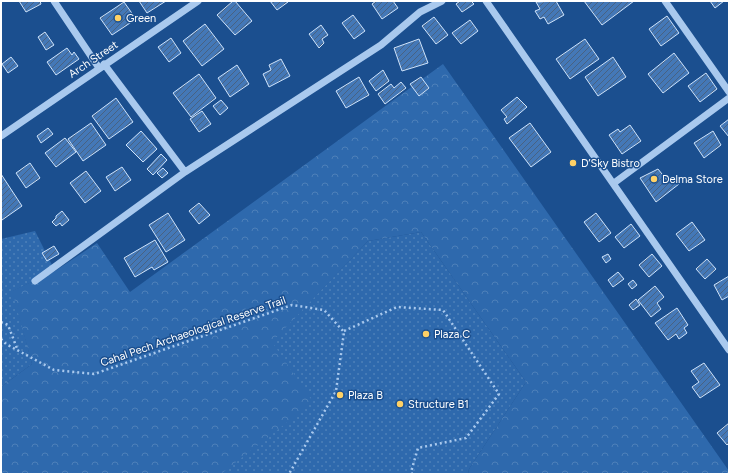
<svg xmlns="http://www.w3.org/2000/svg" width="730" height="475" font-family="Figtree,sans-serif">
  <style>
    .grass { fill: url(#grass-dots) }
    .forest { fill: url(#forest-crowns) }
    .building { fill: url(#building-hatch); stroke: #cfe3fa }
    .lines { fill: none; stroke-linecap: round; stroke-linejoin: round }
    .path { stroke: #a9c9ee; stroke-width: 2.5; stroke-dasharray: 2 3; stroke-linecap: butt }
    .minor { stroke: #a9c9ee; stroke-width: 7 }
    .poi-dot { fill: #ffd166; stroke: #1b4f8f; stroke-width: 1.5 }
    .labels { text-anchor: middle; stroke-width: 3; stroke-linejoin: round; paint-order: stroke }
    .poi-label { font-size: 11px; fill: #fff; stroke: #1b4f8f; text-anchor: start }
    .street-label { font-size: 11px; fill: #fff; stroke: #1b4f8f }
  </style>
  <defs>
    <pattern id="grass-dots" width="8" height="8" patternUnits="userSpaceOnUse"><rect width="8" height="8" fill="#2e69ad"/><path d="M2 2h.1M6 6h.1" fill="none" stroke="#4d80b9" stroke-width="1.8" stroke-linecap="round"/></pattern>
    <pattern id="forest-crowns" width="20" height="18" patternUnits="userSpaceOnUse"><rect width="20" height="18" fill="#2e69ad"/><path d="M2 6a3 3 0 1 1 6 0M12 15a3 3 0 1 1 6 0" fill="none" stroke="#4d80b9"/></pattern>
    <pattern id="building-hatch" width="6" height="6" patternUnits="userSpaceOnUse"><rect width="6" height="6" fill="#4478b7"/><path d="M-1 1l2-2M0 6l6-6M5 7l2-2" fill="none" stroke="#486282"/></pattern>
  </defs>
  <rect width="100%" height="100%" fill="#1b4f8f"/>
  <path class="grass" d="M35 231 55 271 13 291 32 364 1 387V239Z
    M421 232 526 382 469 469 468 474H221L224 471 271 342 368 241Z"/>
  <path class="forest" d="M443 64 729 471V474H468L469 469 526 382 421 232 368 241 272 342 313 402 221 474H1V387L32 364 12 291 55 271 97 243 130 292Z"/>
  <path class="building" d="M19 1H40L41 4 26 12Z
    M139 1H166L147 13Z
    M233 1H235L252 21 235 35 217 15Z
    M270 1H287L288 2 277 10Z
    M376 1H393L398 8 382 19 372 4Z
    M460 1H471L474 4 462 12 456 4Z
    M556 1 564 15 548 24 544 17 540 19 535 11 540 9 536 2Z
    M584 1H634L602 25Z
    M710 1H724L715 8Z
    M124 2 136 19 112 35 100 18Z
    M353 15 365 31 354 39 342 23Z
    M667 16 679 33 661 46 649 29Z
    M434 17 448 35 436 44 422 26Z
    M470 20 478 31 461 44 452 33Z
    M205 24 224 49 202 66 183 41Z
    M321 25 328 35 322 39 324 43 319 48 309 34Z
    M45 32 54 45 46 50 38 37Z
    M171 38 181 53 169 62 158 47Z
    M419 39 428 63 402 71 394 48Z
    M585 39 599 59 570 79 556 59Z
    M67 48 72 55 74 52 79 59 56 75 47 62Z
    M674 53 689 73 663 93 648 74Z
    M11 57 18 66 8 73 2 64Z
    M613 57 626 77 598 96 585 77Z
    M281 59 290 76 269 87 263 74 271 70 269 65Z
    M237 65 249 84 230 97 218 78Z
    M383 70 389 81 376 91 369 81Z
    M706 73 717 89 700 102 688 86Z
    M199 74 216 98 191 117 173 93Z
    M359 77 369 95 346 108 336 91Z
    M421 77 429 88 419 96 410 84Z
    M401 82 406 88 385 104 378 94 391 84 394 88Z
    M517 97 527 107 507 124 504 119 507 117 501 110Z
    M116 98 133 122 109 139 92 116Z
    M221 100 228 108 220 115 213 106Z
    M202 111 211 124 199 132 190 119Z
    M729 119V137L720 126Z
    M91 123 106 145 83 161 68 139Z
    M530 123 551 152 531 167 509 138Z
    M630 125 641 141 622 154 609 135 618 129 620 132Z
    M48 128 53 134 41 143 37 136Z
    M141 131 157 149 143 162 126 145Z
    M713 131 721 145 704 158 694 143Z
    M65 138 76 152 56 167 45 153Z
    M161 154 167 160 153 175 147 169Z
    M30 163 40 178 26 188 16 173Z
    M122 167 131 180 115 191 106 177Z
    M163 168 168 173 162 178 157 173Z
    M658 169 666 179H674L679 184 656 202 640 178Z
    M86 171 101 191 85 203 70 183Z
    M1 174 22 206 2 220 1 219Z
    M199 203 210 215 199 224 189 211Z
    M62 211 69 220 62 226 60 223 56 226 52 222 56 218V216Z
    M168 213 185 240 166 252 149 225Z
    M596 213 611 233 599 242 584 222Z
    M692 222 705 240 689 251 676 234Z
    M631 224 640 236 624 248 615 237Z
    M155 240 168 262 154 270 152 267 135 277 124 258Z
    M54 246 59 254 47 261 42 253Z
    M608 254 611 259 606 263 602 257Z
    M652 254 662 266 649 277 639 265Z
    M707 259 716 269 705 279 696 269Z
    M618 272 624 279 613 287 608 280Z
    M729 276V296L722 300 714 285Z
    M633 280 637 285 632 289 628 284Z
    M655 286 664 297 657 303 661 309 651 317 638 300Z
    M636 299 640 305 633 310 629 305Z
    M677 308 688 325 684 328 687 333 679 339 676 334 668 340 655 323Z
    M704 363 720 385 700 398 692 387 699 382 691 371Z
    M729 423V443L727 445 717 433Z"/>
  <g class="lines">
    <path class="path" d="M1 322 8 325 18 351
      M344 331 397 307 443 310 499 394 466 438 418 448 411 472 412 474
      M1 339 6 344 54 370 94 374 292 305 324 310 344 332 336 391 289 474"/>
    <path class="minor" d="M54 1 99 68
      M486 1 729 350
      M665 1 729 92
      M104 64 185 172
      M1 136 198 1
      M614 183 729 98
      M35 281 185 172 381 45 420 12 442 1"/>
  </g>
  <g class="poi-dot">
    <circle cx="118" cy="18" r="4"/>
    <circle cx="573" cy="163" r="4"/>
    <circle cx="654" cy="179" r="4"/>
    <circle cx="426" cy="334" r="4"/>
    <circle cx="340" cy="395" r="4"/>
    <circle cx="400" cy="404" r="4"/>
  </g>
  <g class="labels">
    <g class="poi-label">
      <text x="126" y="22">Green</text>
      <text x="581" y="167">D’Sky Bistro</text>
      <text x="662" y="183">Delma Store</text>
      <text x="434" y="338">Plaza C</text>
      <text x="348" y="399">Plaza B</text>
      <text x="408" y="408">Structure B1</text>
    </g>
    <g class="street-label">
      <text transform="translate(93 59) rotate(-34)" y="4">Arch Street</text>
      <text transform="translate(193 331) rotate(-19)" y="4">Cahal Pech Archaeological Reserve Trail</text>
    </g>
  </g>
  <rect width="730" height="475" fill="none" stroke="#ffffff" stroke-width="4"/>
</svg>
